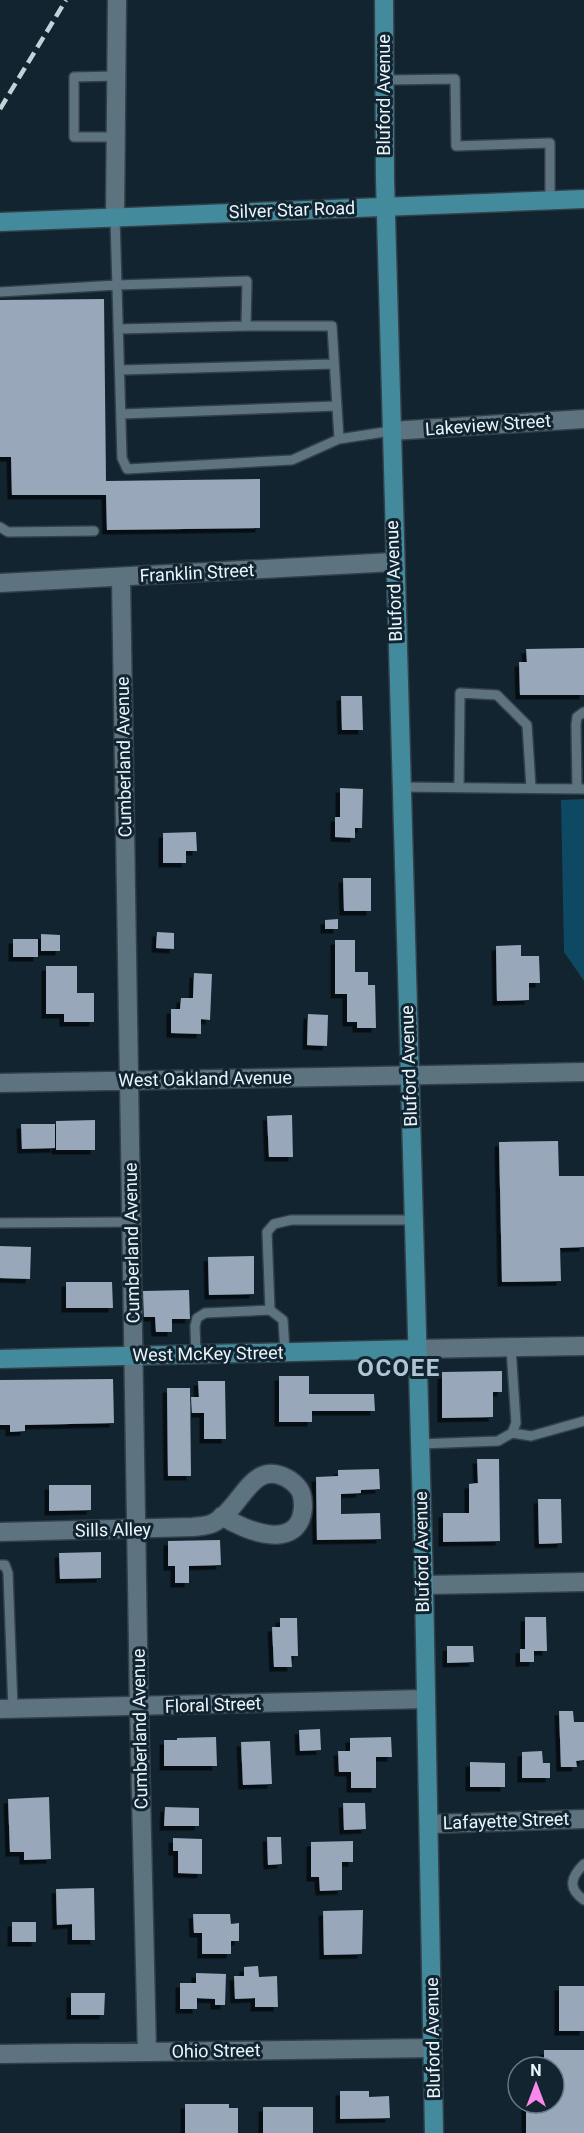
<svg xmlns="http://www.w3.org/2000/svg" width="584" height="2133" font-family="Roboto,sans-serif">
  <style>
    .green { fill: #0e4963 }
    .building { fill: #98a7b9; filter: url(#shadow) }
    .lines { fill: none; stroke-linecap: round; stroke-linejoin: round }
    .lane-casing { stroke: #334049; stroke-width: 12 }
    .street-casing { stroke: #334049; stroke-width: 21 }
    .secondary-casing { stroke: #334049; stroke-width: 21 }
    .lane { stroke: #5e7380; stroke-width: 9 }
    .street { stroke: #5e7380; stroke-width: 18 }
    .secondary { stroke: #438a9c; stroke-width: 18 }
    .rail { stroke: #c3d1d8; stroke-width: 4.5; stroke-dasharray: 12 6; stroke-linecap: butt }
    .labels { text-anchor: middle; stroke-width: 6; stroke-linejoin: round; paint-order: stroke }
    .street-label { font-size: 18px; fill: #e9f5fc; stroke: #11242f }
    .district-label { font-size: 24px; font-weight: bold; letter-spacing: 1.5px; fill: #afc6d4; stroke: #11242f }
  </style>
  <defs>
    <filter id="shadow"><feDropShadow dx="-4.5" dy="4.5" stdDeviation="0" flood-color="#0009"/></filter>
  </defs>
  <rect width="100%" height="100%" fill="#11242f"/>
  <path class="green" d="M584 799V981L564 952 561 800Z"/>
  <path class="building" d="M104 299 106 481 260 479V528L107 530 106 495H12L11 457H0V300Z
    M584 648V695H520L519 662H527L526 649Z
    M341 696H362L363 730H342Z
    M340 788 363 789 362 828H355V838L335 837V817H340Z
    M196 832 197 851H186V863H163V833Z
    M343 878H371V911H344Z
    M338 919V929H325V920Z
    M157 932 174 933V949L156 948Z
    M41 934 60 935V951H41Z
    M13 939H38V957H13Z
    M335 940H355V972H368V985H375L376 1028H357V1022H347V994H335Z
    M521 945V956H539L540 983H529V1000L497 1001 496 946Z
    M46 966H77V993H94V1022H64V1014H46Z
    M194 973 212 974 210 1020 201 1019V1034L171 1033V1009H180L181 998H193Z
    M308 1014 328 1015 327 1046 307 1045Z
    M292 1115 293 1157H269L267 1116Z
    M95 1120V1150H56V1121Z
    M21 1124H55V1148L22 1149Z
    M558 1141 559 1176H584V1247L560 1248 561 1281 502 1282 499 1142Z
    M0 1246 31 1247 30 1279 0 1278Z
    M254 1256V1294L209 1295 208 1257Z
    M66 1282H112L113 1308H66Z
    M189 1290 190 1319H172V1332H156L155 1317H144L143 1291Z
    M502 1371V1392H493V1417L442 1418V1372Z
    M279 1376H309V1394H374L375 1411H312V1422H279Z
    M113 1379 114 1423 25 1425V1431L10 1432V1425H0V1380Z
    M198 1381H225L226 1439H204V1413H192L191 1397H199Z
    M167 1388H190L191 1476H168Z
    M477 1459H499L500 1541 443 1542V1513H469V1484L478 1483Z
    M379 1469 380 1489 361 1490V1493L341 1494V1514L380 1513 381 1539 317 1540 316 1477 338 1476V1470Z
    M49 1485H91V1510L49 1511Z
    M538 1499H561L562 1543 539 1544Z
    M220 1540 221 1565 189 1566V1583H175V1566H168V1541Z
    M101 1552V1578L60 1579 59 1553Z
    M525 1617H546L547 1651H534V1662H520V1649H525Z
    M280 1618H297L298 1656H291L292 1667H274L272 1627H280Z
    M447 1646H473L474 1662 447 1663Z
    M559 1711H573L574 1722H584V1760L576 1761 577 1767H561Z
    M320 1729 321 1750 300 1751 299 1730Z
    M216 1737 217 1766H164V1740H177V1738Z
    M391 1737 392 1757H376V1788H351V1772H339L338 1751H350V1738Z
    M270 1741 272 1784 243 1785 241 1742Z
    M542 1751 543 1763H550V1778H522V1752Z
    M470 1762 505 1763V1787H470Z
    M49 1797 51 1859 24 1860V1852H10L8 1799Z
    M343 1803H365L366 1829 344 1830Z
    M165 1807 199 1808V1826H164Z
    M267 1837H281L282 1864 268 1865Z
    M173 1838 202 1839V1874L178 1873V1851H173Z
    M353 1841V1862H342V1890L320 1891 319 1877H311V1842Z
    M94 1888 95 1940H72V1924L57 1925 56 1889Z
    M363 1910 362 1954 324 1955 323 1911Z
    M193 1914H230L231 1924 239 1923V1941H231V1954H202V1933H194Z
    M12 1922H36V1942H12Z
    M258 1966 259 1977 277 1976 278 2007H255V1998L235 1999 234 1976H244V1967Z
    M196 1973 226 1974 225 2005H215V1999L197 1998V2009H180V1983H196Z
    M559 1986H584V2031H559Z
    M71 1993H105L104 2015H71Z
    M544 2050H584V2133H526V2103H554V2067H544Z
    M340 2091H369V2097L389 2096 390 2118 340 2119Z
    M185 2104H229V2108H238V2133H185Z
    M263 2107H313V2133H263Z"/>
  <g class="lines">
    <g class="lane-casing">
      <path id="lane" d="M384 80 455 79 456 146 550 143V200
        M116 137H74V77L116 76
        M115 218 122 458 127 469 292 460 339 439 391 431
        M0 292 117 285 247 281 246 326H332L339 439
        M118 329 246 326
        M120 370 334 364
        M121 414 337 406
        M0 527 8 532 94 531
        M401 787 584 789
        M459 787 460 693 497 695 527 725 531 787
        M577 789 576 725 577 717 584 712
        M0 1223 131 1222
        M270 1310 267 1232 274 1224 291 1220H413
        M196 1354 195 1326 197 1318 205 1313 270 1310 283 1320 285 1352
        M512 1433 531 1436 584 1421
        M420 1444 498 1441 512 1433 516 1423 511 1348
        M0 1565H5L8 1573 13 1709
        M584 1864C571 1877 567 1888 584 1900"/>
    </g>
    <g class="street-casing">
      <path id="street" d="M115 218 117 0
        M391 431 584 419
        M121 578 139 1707 147 2052
        M0 583 394 562
        M0 1083 584 1072
        M417 1349 584 1346
        M0 1532 193 1527C200 1526 209 1526 215 1522 243 1507 252 1456 290 1480 301 1488 303 1494 303 1507 300 1553 245 1531 222 1516
        M424 1585 584 1582
        M0 1709 426 1699
        M429 1824 584 1819
        M0 2054 432 2048"/>
    </g>
    <g class="secondary-casing">
      <path id="secondary" d="M384 0 385 179 424 1585 434 2133
        M0 222 584 199
        M0 1359 417 1349"/>
    </g>
    <use href="#lane" class="lane"/>
    <use href="#street" class="street"/>
    <use href="#secondary" class="secondary"/>
    <path class="rail" d="M0 109 66 0"/>
  </g>
  <g class="labels">
    <g class="street-label">
      <text transform="translate(384 95) rotate(-90)" y="6">Bluford Avenue</text>
      <text transform="translate(292 210) rotate(-2)" y="6">Silver Star Road</text>
      <text transform="translate(488 425) rotate(-4)" y="6">Lakeview Street</text>
      <text transform="translate(197 573) rotate(-3)" y="6">Franklin Street</text>
      <text transform="translate(394 581) rotate(-92)" y="6">Bluford Avenue</text>
      <text transform="translate(124 757) rotate(-91)" y="6">Cumberland Avenue</text>
      <text transform="translate(409 1066) rotate(-92)" y="6">Bluford Avenue</text>
      <text transform="translate(205 1079) rotate(-1)" y="6">West Oakland Avenue</text>
      <text transform="translate(132 1243) rotate(-91)" y="6">Cumberland Avenue</text>
      <text transform="translate(208 1354) rotate(-1)" y="6">West McKey Street</text>
      <text transform="translate(113 1530) rotate(-1)" y="6">Sills Alley</text>
      <text transform="translate(422 1552) rotate(-91)" y="6">Bluford Avenue</text>
      <text transform="translate(213 1705) rotate(-2)" y="6">Floral Street</text>
      <text transform="translate(140 1729) rotate(-91)" y="6">Cumberland Avenue</text>
      <text transform="translate(506 1821) rotate(-2)" y="6">Lafayette Street</text>
      <text transform="translate(433 2038) rotate(-91)" y="6">Bluford Avenue</text>
      <text transform="translate(216 2051) rotate(-1)" y="6">Ohio Street</text>
    </g>
    <g class="district-label">
      <text x="399" y="1376">OCOEE</text>
    </g>
  </g>
  <g transform="translate(536 2085)"><circle r="28" fill="#11242f" stroke="#677881" stroke-width="1.5"/>
  <path d="M0-4.5L10 22L0 15L-10 22Z" fill="#f888eb"/>
  <text y="-9" font-size="16" font-weight="bold" text-anchor="middle" fill="#e9f5fc">N</text>
  </g>
</svg>
